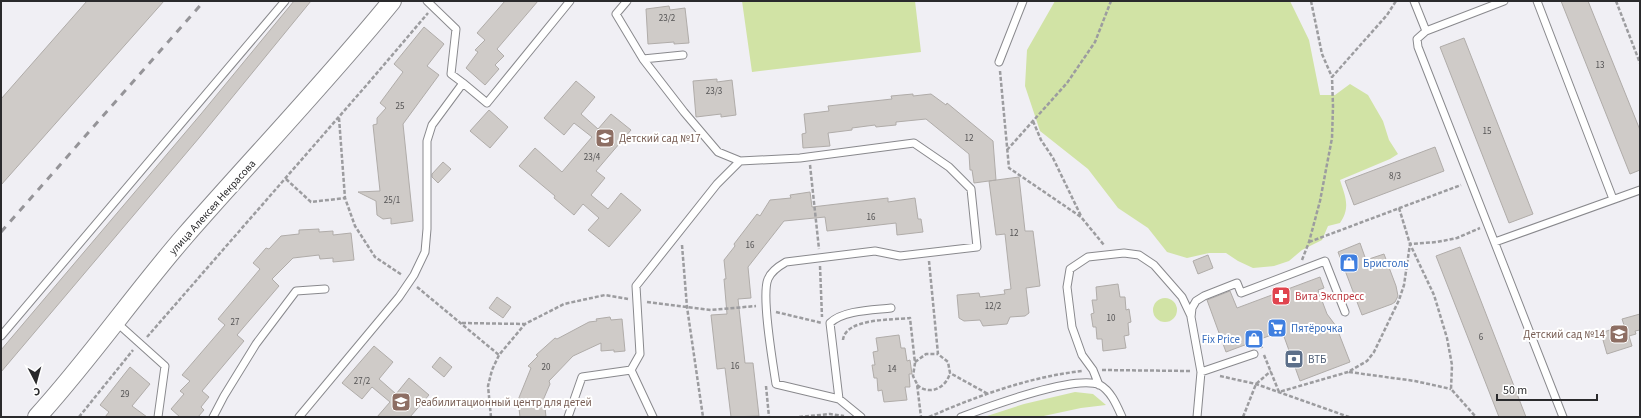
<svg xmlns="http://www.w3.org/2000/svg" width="1641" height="418" font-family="'Source Sans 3',sans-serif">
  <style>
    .green { fill: #d1e3a5 }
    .building { fill: #cfcbc8; stroke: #b0aca9 }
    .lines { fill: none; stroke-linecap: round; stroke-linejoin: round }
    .service-casing { stroke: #89898d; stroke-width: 9 }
    .tertiary-casing { stroke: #89898d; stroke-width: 20 }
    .path { stroke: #9c9c9f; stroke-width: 2.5; stroke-dasharray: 4 2; stroke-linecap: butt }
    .service { stroke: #fff; stroke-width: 7 }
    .tertiary { stroke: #fff; stroke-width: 18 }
    .rail { stroke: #959498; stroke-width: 3; stroke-dasharray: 7 7; stroke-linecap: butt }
    .labels { text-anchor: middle; stroke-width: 4; stroke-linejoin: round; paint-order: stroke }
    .number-label { font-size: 9px; fill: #535253 }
    .education-label { font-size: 11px; fill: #785e54; stroke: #fff; text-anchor: start }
    .street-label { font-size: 11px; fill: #2a2a2c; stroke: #fff }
    .shop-label { font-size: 11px; fill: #366cbe; stroke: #fff; text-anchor: start }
    .health-label { font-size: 11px; fill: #be3a42; stroke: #fff; text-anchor: start }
    .service-label { font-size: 11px; fill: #4e5e75; stroke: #fff; text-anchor: start }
  </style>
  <rect width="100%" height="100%" fill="#f0eff4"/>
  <path class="green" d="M742 1H915L921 52 752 72Z
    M1055 1H1290L1309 40 1320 95H1335L1350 84 1368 95 1383 121 1389 140 1398 154 1390 159 1340 180C1345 196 1351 207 1340 223L1328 226 1322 240 1302 250 1289 261 1274 266 1253 268 1238 261 1226 253H1209L1187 258 1167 252 1148 228 1118 208 1088 169 1040 131 1025 86 1027 50Z
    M1153 310a12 12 0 1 1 24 0a12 12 0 1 1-24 0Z
    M1075 392 1093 394 1106 405 1081 408 1039 417H984L1024 404Z"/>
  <path class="building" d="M87 1H164L1 185V99Z
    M294 1H311L199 138 1 372V350L201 114Z
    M505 1H538L497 49 504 56 495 65 499 69 485 85 466 68 478 52 475 50 485 40 477 33Z
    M1561 1H1588L1640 130V170L1630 174Z
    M669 6 670 10 685 8 689 43 674 44V42L648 44 646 9Z
    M424 27 444 44 427 66 439 75 403 124 413 221 391 224V218L383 219 377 215 376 201 358 192 380 191 373 125 377 124V118L386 108 380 103 403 72 394 64Z
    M1464 38 1533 214 1509 223 1440 47Z
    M717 79V82L732 80 736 115 721 117V114L696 117 693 81Z
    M576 81 595 97 581 114 598 129 611 114 631 130 596 171 605 178 591 195 608 209 621 193 641 210 609 247 588 230 599 218 583 204 574 215 554 198 555 196 519 166 535 148 562 172 592 137 574 123 564 135 544 118Z
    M913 94V96L931 94 946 105 947 103 993 141 996 180 974 183 972 170H970L969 154 926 119 896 122V125L876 127 875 125 852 128V130L828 133 830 146 803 148 802 134 806 133 804 114 829 111 828 106 892 99 891 96Z
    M489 110 508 127 490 148 470 131Z
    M1435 147 1444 171 1354 205 1345 181Z
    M443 162 451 169 438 183 432 177V174Z
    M1019 177 1025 231H1033L1040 286 1026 288 1029 313 1025 316 1010 317 1007 324 983 326 980 320 964 321 959 318 957 295 979 293 980 297 1005 294 1004 290 1011 289 1005 234 996 235 989 181Z
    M810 192 812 207 888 198V202L915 198 918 219H921L923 232 897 235 896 223 827 231 825 217 784 221 748 267 751 298 738 299 745 363H753L759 416 731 417 725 368 717 369 711 315 727 314 724 279H726L724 260 735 246 734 244 757 214 760 216 770 200 791 198 790 195Z
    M319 229V232L333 231V235L351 233 354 260 333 262V258L320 259 319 255 293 258 272 279 279 286 237 335 244 341 202 391 209 397 201 407 204 410 198 417H180L171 409 184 394 180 391 190 381 182 375 225 325 218 319 260 269 253 263 266 248 269 249 281 236 299 234V230Z
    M1360 243 1366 260 1384 254 1396 286 1398 296 1395 302 1392 304 1362 315 1338 252Z
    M1460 247 1526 417H1499L1436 256Z
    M1208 255 1213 268 1198 274 1193 261Z
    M1320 277 1324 288 1318 290 1327 314 1336 326 1350 362 1300 381 1282 331 1226 352 1207 300 1230 291 1237 308Z
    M1118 284 1120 297H1125L1126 310 1129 309 1131 322 1128 323 1129 335 1124 336 1126 348 1103 351 1102 339H1097L1096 327H1093L1091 314 1094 313 1092 300H1097L1096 287Z
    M497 297 511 307 503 318 489 308Z
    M1640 314V330L1635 331 1636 334 1629 336 1632 346 1607 354 1601 333 1624 325 1622 319Z
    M610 317 611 320 622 319 625 351 614 352V350L601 351V343L573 356 549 381 550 384 544 398 546 417H520L518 400 531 368 528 366 538 356 536 355 555 338 557 339 589 322 597 321 596 319Z
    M899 335 901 348H905L907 361 910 360 912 374H909L910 387H905L907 400 884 402 882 390 878 391 877 378H874L872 365H875L873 352 878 351 876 338Z
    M374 346 393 362 379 379 396 394 409 378 429 395 410 417H377L390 402 372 387 362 399 342 383Z
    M440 357 452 367 444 377 432 367Z
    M130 367 150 384 132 406 147 417H105L109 412 100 405Z"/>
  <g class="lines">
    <g class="service-casing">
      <path id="service" d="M627 1 616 14 643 59 683 55
        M1414 1 1426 31 1417 39 1418 47 1563 417
        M1537 1 1613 199
        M1426 31 1504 1
        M643 59 684 112 718 152 740 161 800 158 914 143 949 167 971 189 977 247 900 256 875 251 786 262C779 266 771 271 768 279 761 295 773 364 776 384L839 399 861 417
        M999 62 1023 1
        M463 83 487 103 570 1
        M1495 242 1640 190
        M116 322 165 366 158 417
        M1 336 285 1
        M631 370 640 354 636 286 717 184 740 161
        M1201 372 1254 354
        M1099 385 1093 370 1082 355 1072 327 1067 287 1070 269 1088 257 1124 253 1139 255 1154 265 1182 297 1191 316
        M839 399 830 323C843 310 874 310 891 308
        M213 417 224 396 256 344 296 291 325 289
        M299 417 399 297 414 275 425 252 427 229V141L432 125 463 83 451 74 456 29 427 1
        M568 417 582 377 631 370 653 417
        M961 417C988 407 1075 374 1100 385 1111 391 1117 406 1122 417
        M1197 417 1201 372 1191 317 1192 308 1196 301 1204 296 1237 283 1241 293 1325 261 1345 312"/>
    </g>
    <g class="tertiary-casing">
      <path id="tertiary" d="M37 417C89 360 133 296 184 237 253 158 326 82 392 1"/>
    </g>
    <path class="path" d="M1311 1 1322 54 1332 77
      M1616 1 1640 63
      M1000 71 1009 168 1081 217 1104 245
      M339 118 345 198 355 226 375 257 402 275
      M1033 121 1041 140 1053 158 1081 216
      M1007 150 1067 83 1095 42 1111 1
      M810 165 819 249
      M286 179 311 202 345 198
      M1399 208 1410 244 1434 295 1447 338 1452 365 1451 389 1476 417
      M1309 242 1461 185
      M682 245 687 307 703 417
      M1302 260 1309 242 1320 201 1332 138 1333 106 1332 77 1387 15 1396 1
      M929 261 938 354 948 362 950 373 988 394
      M820 266 822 317
      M417 287 499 355
      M647 302 711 310 756 306
      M776 312 822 323
      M462 323 525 324
      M147 337 371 80 428 13
      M843 340C845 318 893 320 910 318L915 363 913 376 917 384 921 417
      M1259 340 1262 348
      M1264 355 1279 392 1348 372 1367 361 1374 352 1399 300 1404 285 1410 244 1437 242 1457 238 1480 228
      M915 362 926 354H938
      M1102 370 1191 371
      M1349 372 1415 381 1451 389
      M1220 376 1256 384 1349 417
      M917 385C930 396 946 388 950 373
      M766 386 769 417
      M79 417 133 350
      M491 417 488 386 492 370 499 355 525 324 564 304 605 295 628 299
      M799 417 830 414 844 416
      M929 417C977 396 1029 377 1082 371
      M1243 417 1256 384 1271 371"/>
    <use href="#service" class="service"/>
    <use href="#tertiary" class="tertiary"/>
    <path class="rail" d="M1 232 204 1"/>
  </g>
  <defs>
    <g id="school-square" transform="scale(1)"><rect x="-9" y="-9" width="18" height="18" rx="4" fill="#8d6e63" stroke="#fff"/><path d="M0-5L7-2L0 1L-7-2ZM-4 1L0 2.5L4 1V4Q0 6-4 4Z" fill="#fff"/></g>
    <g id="shop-square" transform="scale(1)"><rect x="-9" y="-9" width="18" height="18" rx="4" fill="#3f7fe0" stroke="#fff"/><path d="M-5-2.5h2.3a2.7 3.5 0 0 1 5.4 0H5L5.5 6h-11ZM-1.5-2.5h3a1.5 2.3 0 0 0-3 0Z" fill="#fff"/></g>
    <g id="pharmacy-square" transform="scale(1)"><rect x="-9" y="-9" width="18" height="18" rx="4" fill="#e0444e" stroke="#fff"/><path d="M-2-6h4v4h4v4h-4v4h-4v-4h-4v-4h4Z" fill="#fff"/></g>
    <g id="supermarket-square" transform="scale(1)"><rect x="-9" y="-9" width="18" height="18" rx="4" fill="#3f7fe0" stroke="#fff"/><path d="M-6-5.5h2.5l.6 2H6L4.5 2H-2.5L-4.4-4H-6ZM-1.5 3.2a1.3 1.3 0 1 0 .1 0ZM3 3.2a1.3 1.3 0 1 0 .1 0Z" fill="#fff"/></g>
    <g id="bank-square" transform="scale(1)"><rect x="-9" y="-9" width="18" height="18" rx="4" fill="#5c6f8a" stroke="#fff"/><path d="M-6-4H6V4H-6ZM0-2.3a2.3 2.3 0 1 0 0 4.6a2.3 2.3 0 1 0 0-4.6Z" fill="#fff"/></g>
  </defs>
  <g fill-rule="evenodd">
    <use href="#school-square" x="605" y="138"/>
    <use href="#shop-square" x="1349" y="263"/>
    <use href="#pharmacy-square" x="1281" y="296"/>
    <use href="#supermarket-square" x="1277" y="328"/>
    <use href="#school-square" x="1619" y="334"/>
    <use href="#shop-square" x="1254" y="339"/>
    <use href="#bank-square" x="1294" y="359"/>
    <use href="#school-square" x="401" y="402"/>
  </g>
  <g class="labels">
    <g class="number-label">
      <text x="667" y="21">23/2</text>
      <text x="1600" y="68">13</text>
      <text x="714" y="94">23/3</text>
      <text x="400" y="109">25</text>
      <text x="1487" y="134">15</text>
      <text x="969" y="141">12</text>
      <text x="592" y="160">23/4</text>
      <text x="1395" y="179">8/3</text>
      <text x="392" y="203">25/1</text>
      <text x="871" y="220">16</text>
      <text x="1014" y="236">12</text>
      <text x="750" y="248">16</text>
      <text x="993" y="309">12/2</text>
      <text x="1111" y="321">10</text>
      <text x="235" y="325">27</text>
      <text x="1481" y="340">6</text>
      <text x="735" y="369">16</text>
      <text x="546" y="370">20</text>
      <text x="892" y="372">14</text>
      <text x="362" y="384">27/2</text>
      <text x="125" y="397">29</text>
    </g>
    <g class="education-label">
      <text x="619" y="142">Детский сад №17</text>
      <text x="1605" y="338" text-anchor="end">Детский сад №14</text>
      <text x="415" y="406">Реабилитационный центр для детей</text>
    </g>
    <g class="street-label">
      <text transform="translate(212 207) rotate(-48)" y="4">улица Алексея Некрасова</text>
    </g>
    <g class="shop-label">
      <text x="1363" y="267">Бристоль</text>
      <text x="1291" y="332">Пятёрочка</text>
      <text x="1240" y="343" text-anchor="end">Fix Price</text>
    </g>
    <g class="health-label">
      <text x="1295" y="300">Вита Экспресс</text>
    </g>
    <g class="service-label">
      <text x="1308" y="363">ВТБ</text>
    </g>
  </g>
  <rect width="1641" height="418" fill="none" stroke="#2a2a2c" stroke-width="4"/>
  <g transform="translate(36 382) rotate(174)" stroke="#ffffff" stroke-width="3" paint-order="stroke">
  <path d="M0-3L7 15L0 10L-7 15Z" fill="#2a2a2c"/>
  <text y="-6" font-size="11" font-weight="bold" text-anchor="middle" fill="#2a2a2c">С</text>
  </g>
  <path d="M1497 394v6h100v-6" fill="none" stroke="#2a2a2c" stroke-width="2"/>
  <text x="1503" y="394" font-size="12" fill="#2a2a2c" stroke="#ffffff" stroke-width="3" paint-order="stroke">50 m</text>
</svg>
